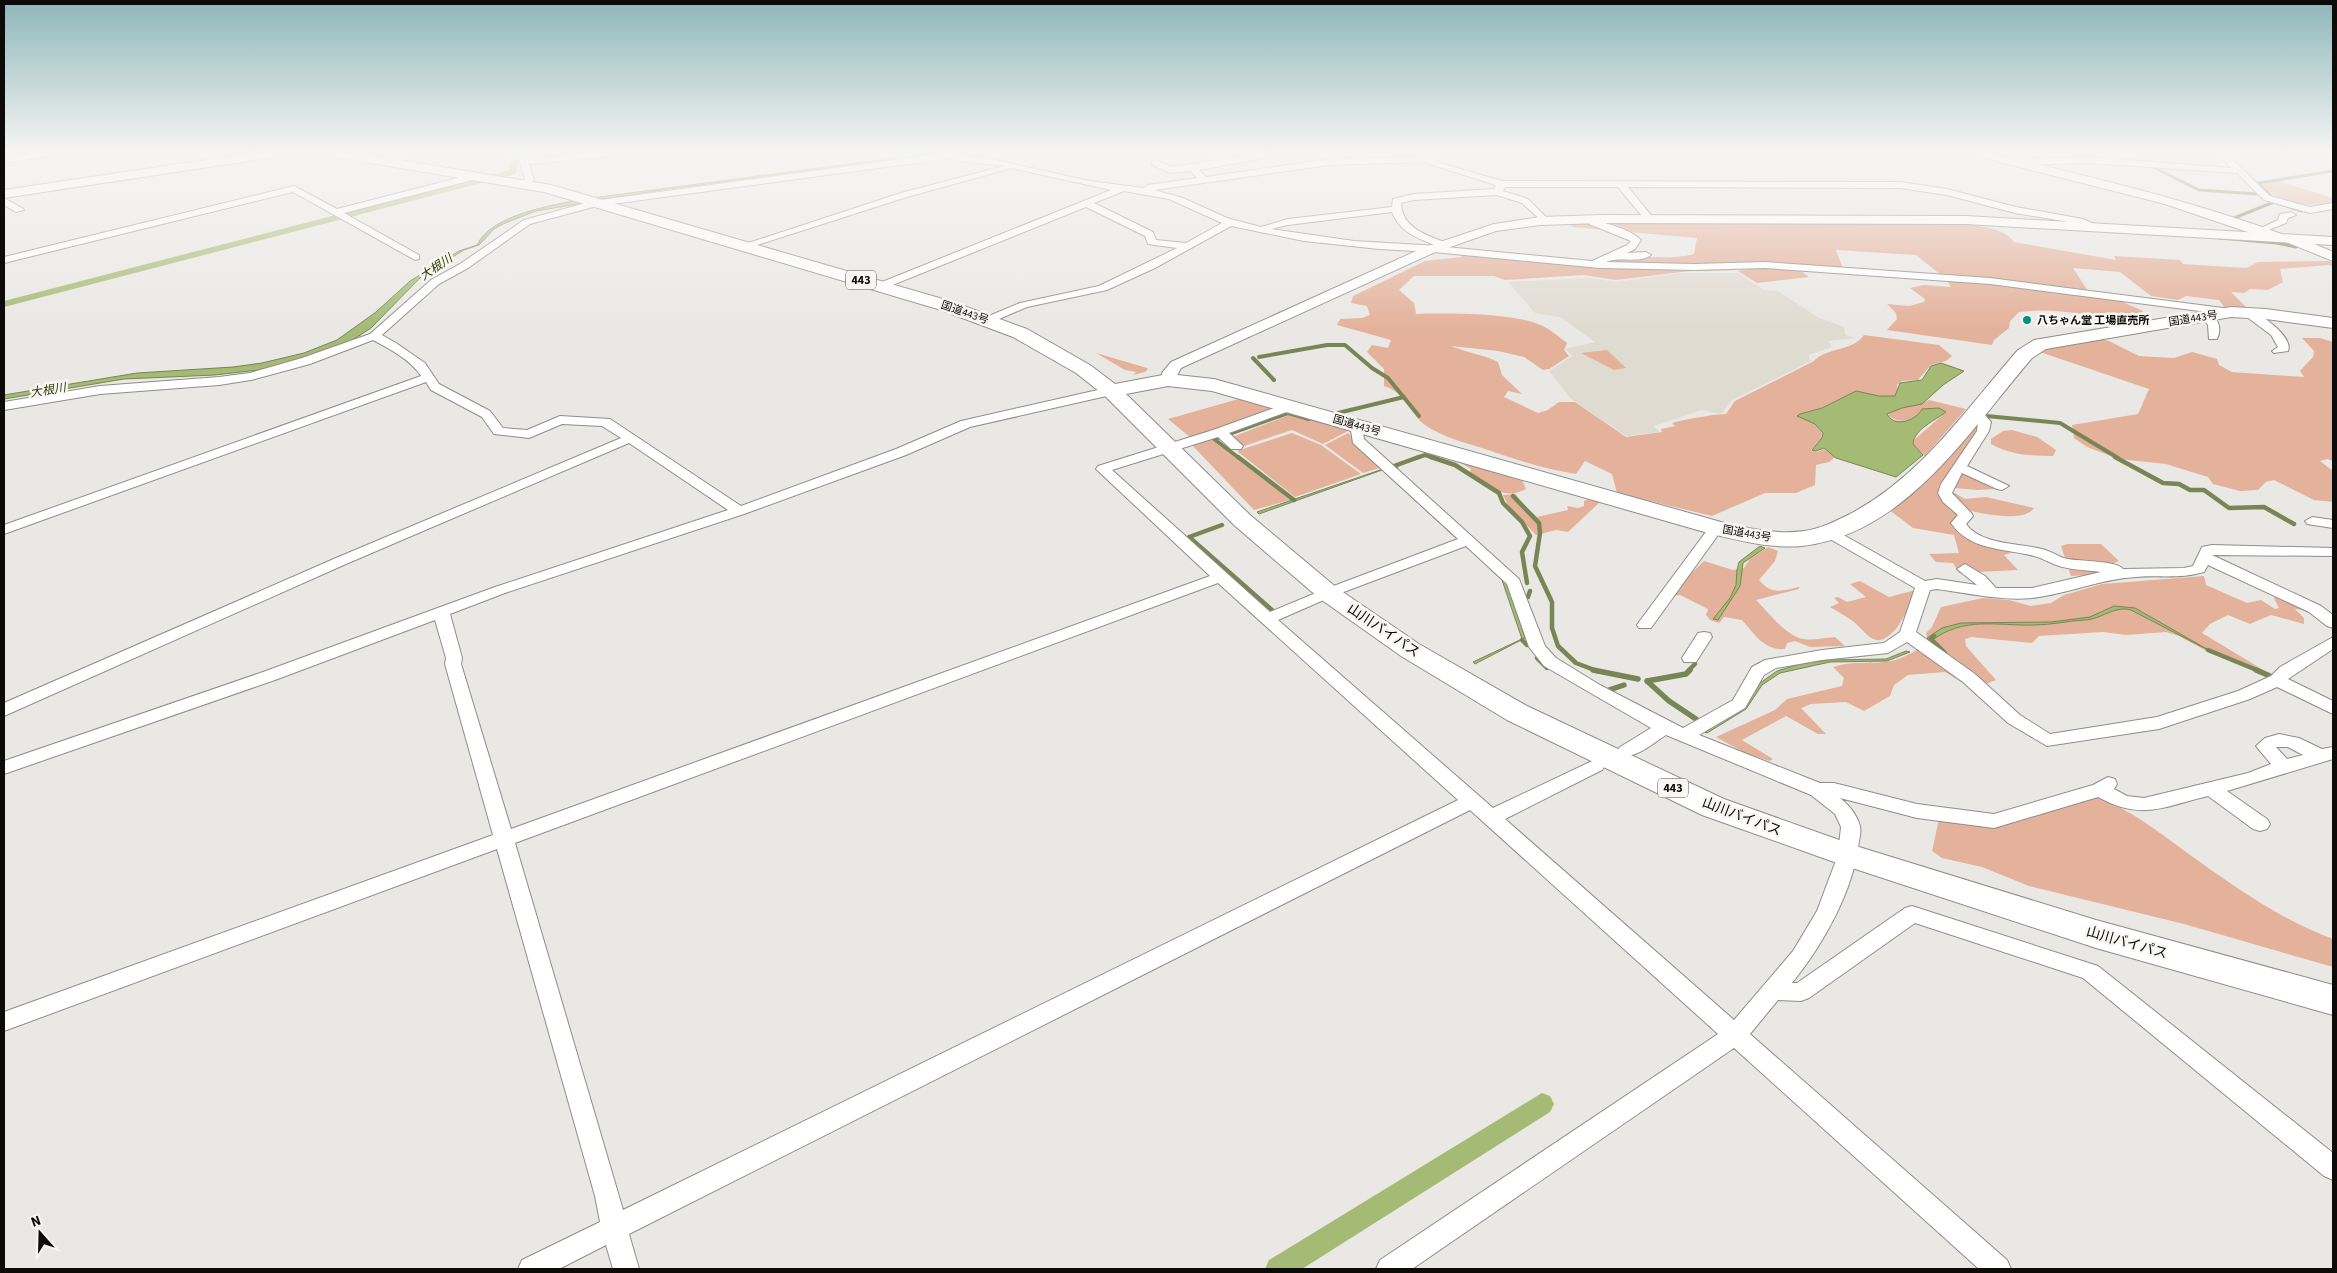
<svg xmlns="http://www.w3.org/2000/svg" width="2337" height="1273" font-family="'Source Sans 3','Noto Sans JP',sans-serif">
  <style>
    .built { fill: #e0dbd1 }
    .green { fill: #e4b19a }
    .water { fill: #a5ba74; stroke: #778654 }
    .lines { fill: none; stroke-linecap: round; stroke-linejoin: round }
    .stream-far3 { stroke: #778654; stroke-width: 3 }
    .stream-far2 { stroke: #778654; stroke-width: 4 }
    .stream-far1 { stroke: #778654; stroke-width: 4.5 }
    .stream { stroke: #778654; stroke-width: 5.5 }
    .canal { fill: #a5ba74; fill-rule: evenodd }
    .minor-casing { stroke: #8e8d8a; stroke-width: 2 }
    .tertiary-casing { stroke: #8e8d8a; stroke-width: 2 }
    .secondary-casing { stroke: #8e8d8a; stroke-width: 2 }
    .trunk-casing { stroke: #8e8d8a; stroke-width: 2 }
    .minor { fill: #fff; fill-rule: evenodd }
    .tertiary { fill: #fff; fill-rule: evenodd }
    .secondary { fill: #fff; fill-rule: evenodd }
    .trunk { fill: #fff; fill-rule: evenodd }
    .poi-dot { fill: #00927f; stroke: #f7f6f2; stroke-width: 2 }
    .labels { text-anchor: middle; stroke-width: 5; stroke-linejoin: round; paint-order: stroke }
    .far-street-label { font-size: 11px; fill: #0c0b0a; stroke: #f7f6f2 }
    .far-poi-label { font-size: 11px; font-weight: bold; fill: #0c0b0a; stroke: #f7f6f2; text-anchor: start }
    .far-water-label { font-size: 12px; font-style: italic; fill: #2d3903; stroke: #f7f6f2 }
    .shield { fill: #f7f6f2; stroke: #525250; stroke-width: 1 }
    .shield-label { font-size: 12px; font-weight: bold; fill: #0c0b0a }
    .street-label { font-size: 14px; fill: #0c0b0a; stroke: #f7f6f2 }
  </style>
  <rect width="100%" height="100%" fill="#eae8e5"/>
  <path class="built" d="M1680 273H1738L1764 290 1778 291 1819 318 1844 327 1845 335 1856 338 1828 341 1832 347 1808 355 1811 361 1732 400 1721 414 1702 410 1654 426 1659 432 1626 436 1570 398 1549 371 1572 356 1565 349 1595 342 1560 317 1535 313 1508 282 1590 278 1616 282Z"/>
  <path class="green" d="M2278 181 2333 198V203C2304 207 2281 206 2260 183Z
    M1622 222 1967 224C1982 227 2005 228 2014 242L2116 260 2114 256 2180 260 2183 264 2246 268 2258 262 2327 261 2333 262V267L2329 265 2280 269 2283 282 2268 290 2250 289 2244 293 2231 292 2248 309 2224 307 2219 300 2186 296 2178 300 2151 296 2120 272 2073 268 2088 291 1941 275 1916 255 1836 250 1843 269 1602 264C1632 251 1663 262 1694 254L1697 238 1573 227 1569 224Z
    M1461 253 1598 266H1755L1738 270 1690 271 1616 280 1583 275 1505 280 1494 276H1414L1399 290 1414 303 1416 314C1447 313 1511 313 1538 324 1549 328 1558 336 1567 343L1564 350 1569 356 1549 369 1543 370 1524 357 1498 351 1451 346C1467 353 1482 354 1498 362L1502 375 1522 394 1508 391 1504 397 1538 413 1548 410 1559 402H1575L1626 437 1662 432 1661 429 1676 426 1672 424 1675 422C1694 418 1708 415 1726 414L1735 401 1814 361C1827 347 1852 352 1864 335L1939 345 1952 356 1946 361 1931 365 1918 380 1902 381 1897 385 1898 391 1894 396H1879L1856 391 1821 408 1799 414 1797 416 1815 424 1822 433 1821 439 1811 450 1817 452 1824 449 1835 457 1829 462 1816 465 1815 485 1796 493H1765L1712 516 1617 493 1612 474 1585 461 1576 474C1543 469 1514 459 1482 448 1462 442 1443 437 1425 425 1409 413 1408 394 1384 386V369L1367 352 1372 345 1388 348 1391 340 1337 325 1340 319 1362 318 1370 315 1367 306 1351 303 1353 296 1425 261 1462 257Z
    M1759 267 1798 269 1809 277 1757 283 1738 271Z
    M1946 279 2116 299 2143 311 2140 318C2100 320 2060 306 2019 312L2010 321 2009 328 1994 340 1992 345 1887 330 1897 319 1896 313 1887 304 1909 306 1924 302 1925 299 1910 288 1924 285 1951 287Z
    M2095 338 2109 341 2139 356 2174 358 2192 352 2217 359 2219 365 2232 372 2304 377 2300 371 2313 357 2314 351 2302 338H2320L2333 342V461L2327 459 2320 461 2333 471V502L2314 500 2274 480 2266 482 2258 490 2240 491 2213 484 2208 477 2166 464 2119 459 2087 447 2074 438 2072 425 2138 414 2149 389 2040 352 2055 345Z
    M1607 350 1625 367 1626 368 1614 370 1581 353Z
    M1096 353 1147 368 1148 369 1145 372 1133 375 1136 372 1125 370Z
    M1242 398 1278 408 1191 438 1168 419Z
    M1929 400 1966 409 1925 456 1913 444 1914 440 1946 412 1939 408 1922 409C1914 422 1901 424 1888 416 1895 405 1917 407 1929 400Z
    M1294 413 1342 427 1348 431 1323 444 1292 430 1241 447 1230 438Z
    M1977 425 1980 430 1958 464 1996 482 1995 489 1977 490 1944 487 1965 499 1986 497 2034 508C2023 525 1971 511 1954 507L1960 512 1954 524 2014 552 2004 555 2018 570 1959 573 1953 563 1936 562 1929 554 1959 553 1954 535 1913 528 1888 509 1915 491Z
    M2012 430 2037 437 2056 450 2053 456C2031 456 2011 455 1991 444V439L2003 431Z
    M1292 433 1321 445 1361 474 1295 497 1237 451Z
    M1348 433 1383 467 1363 473 1325 445Z
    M1211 439 1290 500 1254 510 1191 444Z
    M1462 461 1522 480 1526 489C1505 501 1488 486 1470 474L1471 469 1461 463Z
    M1516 494 1522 504 1537 517 1568 510 1567 506 1578 508 1584 506V501L1593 497 1602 500 1568 532 1556 530 1536 535 1509 507 1503 495Z
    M2067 544H2101L2119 561 2110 565 2113 573 2071 576 2061 546Z
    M1768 547 1778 551 1775 561 1759 580C1771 595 1782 591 1799 587V589L1756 600C1769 613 1787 637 1804 639 1815 641 1825 637 1835 637L1845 646 1810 647 1795 641 1787 643 1785 649C1764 651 1754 633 1742 620L1724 617 1719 623 1710 620 1706 615 1708 609 1680 595 1673 596 1672 592 1704 561 1733 570 1744 568 1750 559Z
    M2204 576 2206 585 2247 603 2261 600 2275 609 2279 608 2274 598 2277 593 2315 612 2295 609 2304 618V624L2271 615 2250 624 2228 615 2210 624 2202 633 2270 674 2212 654 2179 636 2166 632 2126 635 2103 632 2039 636 2032 643 1971 637 1965 639 1966 646 1996 680 1986 684 1972 677 1971 688 1945 672 1908 675 1894 685 1890 696 1864 711 1846 702 1811 704 1801 708 1826 734H1818L1786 716 1742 740 1773 759 1770 761 1745 753 1716 737 1775 710 1787 699 1842 686 1844 678 1833 667C1852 660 1871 665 1891 661 1905 658 1917 650 1929 642L1926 633 1932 627 1941 607 1983 598 2009 600 2031 606 2051 603 2064 595 2102 584Z
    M1860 581 1889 597 1919 589 1912 609C1902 614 1902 623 1895 630 1875 651 1869 635 1854 622 1846 616 1838 612 1830 607L1839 603 1834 598 1838 597 1847 602 1866 597 1850 584Z
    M2095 797C2129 808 2157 831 2186 852 2232 885 2279 919 2333 939V967L2184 924 2029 886 1982 867 1942 858 1932 851 1939 819 1999 825Z"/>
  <path class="water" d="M931 153H945L661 190 536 211 503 224 494 229 479 245 464 250 423 275 371 328 348 343 281 365 259 370 215 375 124 379 4 399V395L137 373 233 367 262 363 304 353 337 340 376 312 410 281 459 251 477 245C492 214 553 205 585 199Z
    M1941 363 1964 371 1943 385 1922 404 1902 408 1887 414C1894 428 1916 421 1922 409L1939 408 1946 412C1936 420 1914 429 1913 444L1923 455 1896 477 1836 458 1824 448 1816 451 1812 450 1822 438 1823 433 1815 424 1797 416 1800 414 1822 408 1856 391 1879 396H1895L1900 383 1922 380 1931 366Z
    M1383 469 1459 538H1456L1382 470 1259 514 1257 512Z
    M1466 546H1468L1505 579 1525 638 1475 664 1473 662 1522 639 1502 580Z
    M1760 546 1765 548 1743 563 1740 586 1718 620 1713 619 1730 598 1736 585 1737 570 1739 562Z
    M2114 606 2135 608 2212 652 2131 610C2114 605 2101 620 2084 620 2067 621 2051 625 2034 625 1996 626 1964 616 1931 641L1927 638 1942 628 1961 623 2051 622 2090 617Z
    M1906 651 1910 652 1887 661 1830 662 1780 673 1762 685 1746 709 1707 733 1705 732 1743 708 1760 683 1777 671 1800 664 1829 660 1886 659Z"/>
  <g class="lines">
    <path class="stream-far3" d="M2155 168 2199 190 2256 194
      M2272 197 2258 183 2333 171
      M2234 218 2274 202 2302 211
      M2219 238 2277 243 2296 247"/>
    <path class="stream-far2" d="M1259 357 1327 345H1345L1372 368 1388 378 1419 416
      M1253 358 1274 380
      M1338 413 1404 397
      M1986 416 2060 423 2118 458
      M1226 435 1288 413 1309 419
      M1220 437 1214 439 1239 458
      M1416 458 1425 455 1435 458"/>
    <path class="stream-far1" d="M1238 457 1294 500
      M1431 457 1455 465 1499 493 1503 503 1522 522 1530 536 1522 552 1527 583
      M2115 457 2163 483 2179 484 2190 490H2204L2229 508 2264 507 2294 524
      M1396 468 1394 466 1419 457
      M1513 496 1539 523 1540 533 1535 566 1552 602V628L1558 646 1576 663 1597 671
      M1222 525 1189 537 1273 611
      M1528 597 1530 591
      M1934 636 1931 639 1945 653
      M1522 640 1527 645
      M2208 650 2259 671
      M1537 658 1547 668
      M1688 671 1695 664"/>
    <path class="stream" d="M1593 670 1638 679
      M2256 670 2270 676
      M1647 681 1669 701 1696 719
      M1647 681 1686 674 1690 670
      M1609 690 1624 685"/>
    <path class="canal" d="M511 153H519L516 174 4 307V301L509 170Z
      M1542 1093 1550 1096 1554 1104 1550 1112 1302 1269H1265L1269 1260Z"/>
    <g class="minor-casing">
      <path id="minor" d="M36 153H56L52 156 4 163V157Z
        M520 153H528V159L592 153H619L615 156 529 164 534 180 524 187 519 184 525 179 520 162Z
        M946 153 987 158 1089 181 1144 188 1148 185 1197 178 1191 171 1171 173 1152 165V161H1158L1172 167 1261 153 1265 156 1264 158 1199 170 1206 177 1329 159 1416 157 1414 153H1422L1440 163 1502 181 1900 182 1947 189 2016 207 2083 219 2100 227 2095 230 2081 224 2015 213 1947 195 1900 188 1628 187 1654 219 1649 222 1646 221 1618 187H1505L1503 191 1528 199 1550 221 1545 224 1522 203 1497 195 1414 200 1401 203C1402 228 1426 235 1447 243L1446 247 1592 261 1627 245 1631 241 1589 224V220L1592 219C1605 223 1632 230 1641 240L1635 249 1627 253 1646 252 1651 255C1640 264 1619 256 1606 262L1695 264 1765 262 1990 278 2231 309 2237 312 2231 315 1990 284 1765 268 1695 270 1600 268 1433 252 1379 249 1304 241 1231 226 1155 268 1107 290 1027 307 992 322H984V318L1020 303 1099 286 1177 248 1148 244 1145 236 1086 207 890 286H882V282L1111 190 1012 168 907 197 748 248 739 246 901 193 1004 166 946 159 597 206 530 224 468 268 439 284 382 335 396 343 425 363 439 384 490 411 503 428 527 430 560 416 610 419 741 506 896 449 961 421 1111 387 1117 391 1111 395 970 427 906 455 744 514 505 593 450 614 462 658 461 664 511 829 1210 576 1096 469 1098 466 1213 430 1291 402 1297 406 1295 409 1229 433 1243 446 1241 449H1231L1218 437 1112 470 1270 612 1323 590 1458 539 1353 443 1350 424 1351 421H1361L1364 439 1519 579 1545 646 1556 658 1600 685 1683 728 1733 700 1752 667 1765 660 1822 650 1884 643 1900 632 1915 588 1823 535 1821 532 1823 529H1833L1925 581 1937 579 1977 585 1957 569 1965 564 1985 576 1996 588H2032L2101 572C2086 570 2070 570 2056 565 2048 562 2042 558 2034 556 2004 548 1970 551 1951 523L1958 515 1943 502 1938 493 1941 484 1977 431 1978 422 1970 412 1976 408 1980 409 1991 422 1989 431 1967 466 2009 486 2002 490 1997 489 1962 473 1952 493 1972 514 1973 516 1966 524C1981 545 2019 543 2042 549 2051 551 2059 557 2067 559 2079 561 2118 561 2123 569L2184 568 2193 566 2202 547 2212 545 2333 548V556L2212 555 2321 606 2333 615V628L2327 626 2309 612 2208 565 2204 572C2181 579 2160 575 2136 577 2100 579 2067 594 2032 598 2000 601 1968 593 1937 589L1930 590 1916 632 1975 674 2020 715 2050 734 2157 717 2238 691 2271 676 2280 667 2333 637V649L2288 679 2333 701V714L2277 687 2250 699 2159 729 2047 746 2008 723 1963 682 1907 642 1888 653 1822 660 1776 668 1764 675 1745 708 1699 735 1820 783H1834L1917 804 1994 814 2093 785 2108 777 2115 779 2117 784 2114 789 2127 796 2144 798 2248 773 2271 764 2256 746 2265 738 2279 734 2299 738 2322 749 2333 747V759L2227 791 2267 819 2270 824 2267 829 2260 831 2253 829 2208 796C2162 807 2142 821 2098 797L1994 828 1917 818 1840 798C1849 805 1857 815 1860 826 1861 830 1860 837 1859 841 1854 890 1823 945 1792 983H1797L1905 908 1912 906 2098 966 2333 1153V1180L2324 1176 2083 978 1915 923 1809 998 1801 1001 1778 1000 1750 1034 2007 1260 2011 1269H1979L1734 1048 1412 1269H1376L1380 1260 1718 1034 1470 810 629 1234 639 1269H613L606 1245 559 1269H518L522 1260 600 1222 595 1196 497 849 4 1031V1012L493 835 445 664 446 658 435 620 275 680 4 774V761L263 672 495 587 728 510 629 443 346 564 4 716V703L336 558 621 438 602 426 562 424 529 438 494 434 482 417 431 390 426 382 4 534V525L421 376C411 360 390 349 373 340L310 364 251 380 219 385 100 394 4 410V402L100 386 219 377 250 373 302 358 370 334 431 280 460 264 524 220 593 201ZM1423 162 1496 185 1494 189 1414 194 1393 199 1392 207 1288 219 1261 227 1227 218 1183 198 1154 190 1329 165ZM1124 191 1169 199 1222 223 1186 243 1156 240 1153 232 1094 203ZM1392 212C1400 233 1419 239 1438 246L1354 241 1271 229 1288 225ZM1466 546 1507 584 1529 647 1544 666 1651 728 1620 747 1617 751 1620 755C1635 760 1653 743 1666 735L1811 795 1835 814 1841 827 1838 855 1817 911 1793 951 1734 1020 1505 819 1602 770 1605 766 1602 762 1596 760 1590 762 1493 808 1278 620 1333 596ZM1218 583 1458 800 623 1210 515 843ZM2276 747H2288L2303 755 2287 759Z
        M2209 153H2226L2270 196 2310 207 2333 203V209L2310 213 2264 200 2237 173 2090 163 2017 165 2013 162 2017 159 2090 157 2231 168 2219 156Z
        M477 173 481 176 480 178 344 213 419 255V259L415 260 293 192 4 263V257L294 186 337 209Z
        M4 198 22 208 24 210 16 212 4 205Z
        M2291 212 2296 215 2288 218 2286 223 2266 231 2261 228 2278 220 2280 214Z
        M2247 309C2259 312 2294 337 2288 351L2274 353 2272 351 2278 347 2271 335 2243 314V310Z
        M2207 313C2219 317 2222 329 2217 339H2209L2208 325 2201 316Z
        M2312 517 2333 520V528L2307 524 2305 521Z
        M1716 524 1723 528 1651 628H1639L1637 625 1639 622 1711 525Z
        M1704 632 1710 633 1712 637 1696 662H1684L1682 658 1698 633Z"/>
    </g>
    <g class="tertiary-casing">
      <path id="tertiary" d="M1602 215 1966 216 2333 237V245L1966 224 1602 223 1540 225 1496 231 1433 253 1181 368 1173 383 1168 384 1161 380 1162 373 1171 362 1425 247 1494 224 1540 217Z"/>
    </g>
    <g class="secondary-casing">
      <path id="secondary" d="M253 153H281L275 157 4 198V190Z
        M1970 153H1990C2090 177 2190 200 2287 236H2296L2333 252V261L2286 242H2277L2165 204 1972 155Z"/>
    </g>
    <g class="trunk-casing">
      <path id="trunk" d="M327 153H358L551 185 953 302 1027 329 1090 365 1115 384 1168 374 1214 379 1721 522C1747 528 1777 535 1804 531 1820 529 1836 521 1850 514 1922 476 1966 409 2018 350L2034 340 2231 307 2266 309 2333 318V328L2266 319 2231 317 2046 349 2032 358C1970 430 1906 534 1802 546 1771 549 1737 540 1708 533L1212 391 1168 386 1126 394 1250 515 1337 588 1419 644 1527 706 1724 799 1859 847 2096 920 2333 985V1015L2096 948 1837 863 1702 815 1507 720 1401 656 1319 598 1234 525 1104 395 1076 373 1013 337 941 310 544 192 334 157Z"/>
    </g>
    <use href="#minor" class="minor"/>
    <use href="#tertiary" class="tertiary"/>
    <use href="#secondary" class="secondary"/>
    <use href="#trunk" class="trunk"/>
  </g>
  <linearGradient id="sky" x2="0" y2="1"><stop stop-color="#8db6ba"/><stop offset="0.46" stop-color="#f6f5f3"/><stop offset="1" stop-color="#f6f5f3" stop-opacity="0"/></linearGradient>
  <rect width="2337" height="331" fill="url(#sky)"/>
  <circle class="poi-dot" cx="2027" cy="320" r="5"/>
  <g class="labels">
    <g class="far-street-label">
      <text transform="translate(965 312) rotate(19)" y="4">国道443号</text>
      <text transform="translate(2193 318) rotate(-9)" y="4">国道443号</text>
      <text transform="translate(1357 425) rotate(16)" y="4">国道443号</text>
      <text transform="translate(1747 533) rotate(10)" y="4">国道443号</text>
    </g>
    <g class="far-poi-label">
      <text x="2037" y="324">八ちゃん堂 工場直売所</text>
    </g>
    <g class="far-water-label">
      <text transform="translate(436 267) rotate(-34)" y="4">大根川</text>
      <text transform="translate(48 390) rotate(-9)" y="4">大根川</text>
    </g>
    <g class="shield">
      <rect x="846" y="270.5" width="30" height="19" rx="4"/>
      <rect x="1658" y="778.5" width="30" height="19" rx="4"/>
    </g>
    <g class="shield-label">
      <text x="861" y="284">443</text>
      <text x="1673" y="792">443</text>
    </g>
    <g class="street-label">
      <text transform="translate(1384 630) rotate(34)" y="5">山川バイパス</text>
      <text transform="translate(1742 816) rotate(21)" y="5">山川バイパス</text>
      <text transform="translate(2127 942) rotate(16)" y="5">山川バイパス</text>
    </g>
  </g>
  <rect width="2337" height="1273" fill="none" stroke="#0c0b0a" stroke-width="10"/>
  <g transform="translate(40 1233) rotate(340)" stroke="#f7f6f2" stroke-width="4" paint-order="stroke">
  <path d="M0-4L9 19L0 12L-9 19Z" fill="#0c0b0a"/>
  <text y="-8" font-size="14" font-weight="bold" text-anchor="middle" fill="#0c0b0a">N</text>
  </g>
</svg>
